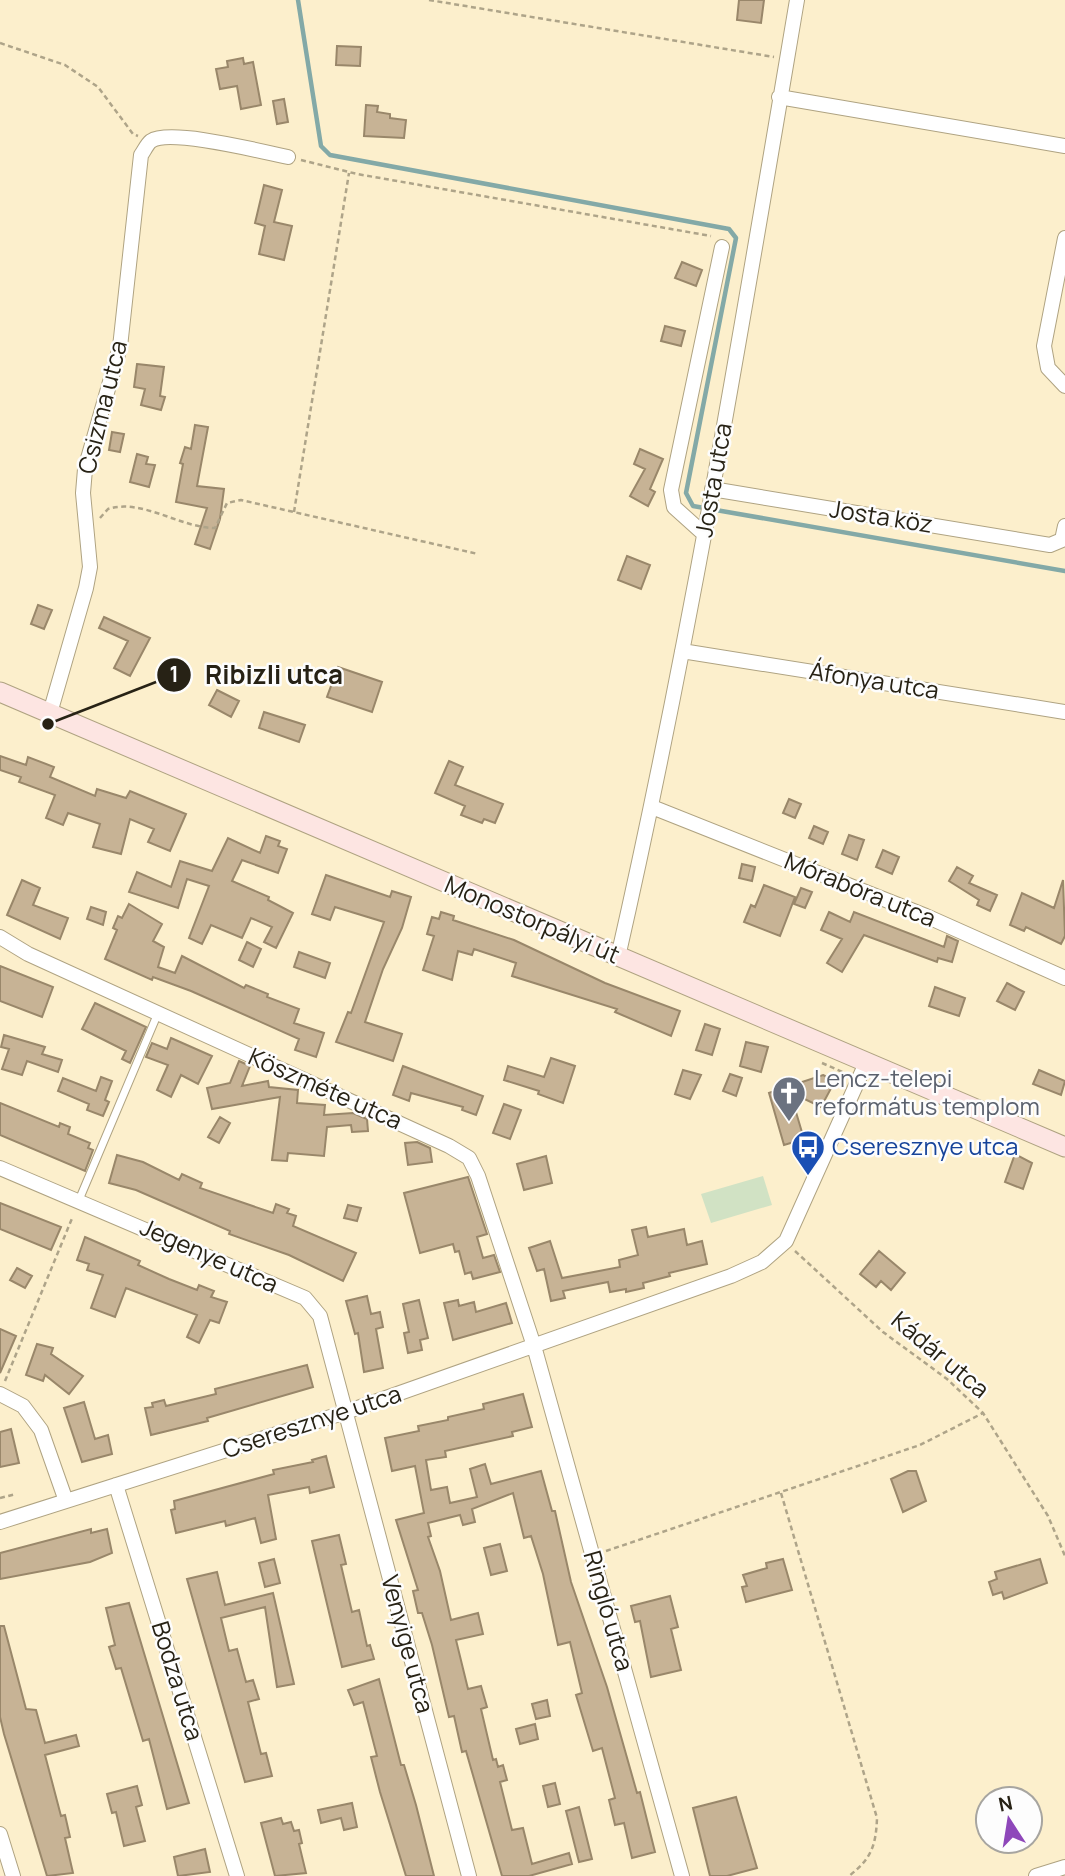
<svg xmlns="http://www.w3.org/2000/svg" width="1065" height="1876" font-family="Manrope,sans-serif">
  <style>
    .green { fill: #d1e2c4 }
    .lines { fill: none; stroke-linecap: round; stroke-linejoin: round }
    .stream { stroke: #83a9a7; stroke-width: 4.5 }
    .building { fill: #c7b395; stroke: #99876a; stroke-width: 2 }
    .lane-casing { stroke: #afa382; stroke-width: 9 }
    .street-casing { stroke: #afa382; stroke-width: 16 }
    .secondary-casing { stroke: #afa382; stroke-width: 21 }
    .path { stroke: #aea489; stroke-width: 2.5; stroke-dasharray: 5 3.5; stroke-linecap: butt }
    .lane { stroke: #fff; stroke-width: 7 }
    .street { stroke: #fff; stroke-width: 14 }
    .secondary { stroke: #fde5e2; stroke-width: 19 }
    .labels { text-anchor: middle; stroke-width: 5; stroke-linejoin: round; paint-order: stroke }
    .street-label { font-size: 24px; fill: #272215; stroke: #fdfdfd }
    .worship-label { font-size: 24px; fill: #5b616d; stroke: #fdfdfd; text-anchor: start }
    .transit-label { font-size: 24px; fill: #164399; stroke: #fdfdfd; text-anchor: start }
    .leader { fill: none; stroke: #272215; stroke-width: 2.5 }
    .callout-dot { fill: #272215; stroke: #fdfdfd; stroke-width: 2.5 }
    .mark-label { font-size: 21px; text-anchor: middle; font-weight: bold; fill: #fff }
    .callout-label { font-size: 26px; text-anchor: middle; font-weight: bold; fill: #272215; stroke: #fdfdfd; stroke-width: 5; stroke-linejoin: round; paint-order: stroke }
  </style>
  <rect width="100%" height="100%" fill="#fcefcc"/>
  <path class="green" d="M763 1176 772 1205 711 1223 701 1194Z"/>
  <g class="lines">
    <path class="stream" d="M298 0 321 146 330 155 729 229 736 238 686 493 693 506 1065 571"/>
  </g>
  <path class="building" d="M739 0H764L761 23 737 20Z
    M337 46 361 47 360 66 336 65Z
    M243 58 244 64 253 62 261 105 241 109 237 86 220 89 216 69 228 67 227 61Z
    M284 99 288 122 277 124 273 101Z
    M366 105 378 106 377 112 390 114V118L406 120 404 138 364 136Z
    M264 185 282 190 274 222 292 226 284 260 259 254 265 226 255 223Z
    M682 262 702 270 696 286 675 278Z
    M665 326 685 331 681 346 661 341Z
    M137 364 164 367 160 396 165 397 161 410 141 405 145 389 134 387Z
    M195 425 208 427 197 486 224 489 220 519 210 549 195 544 207 508 176 502 183 464 180 463 185 447 191 449Z
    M112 432 124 434 120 452 109 450Z
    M640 449 663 459 650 489 655 492 648 506 630 496 645 469 634 464Z
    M137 454 148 457 146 464 155 465 149 487 130 482Z
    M627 556 650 565 641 589 618 580Z
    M38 605 52 610 44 629 31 624Z
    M104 617 150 638 130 676 114 668 128 641 99 628Z
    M338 667 382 682 372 712 327 697Z
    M217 690 239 701 231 717 209 705Z
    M264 712 305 725 299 742 259 728Z
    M0 756 26 765 28 757 54 767 50 777 95 796 97 789 126 798 130 791 186 814 170 851 148 842 154 829 130 819 121 854 93 847 100 824 68 813 63 825 46 818 55 795 19 782 21 777 0 770Z
    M449 761 463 767 455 785 503 804 495 823 484 819 482 823 461 815 465 806 435 793Z
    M789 799 801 804 795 818 783 813Z
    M814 826 828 832 823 844 809 838Z
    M849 835 864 840 857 860 842 854Z
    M266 836 280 841 278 846 287 849 278 873 242 860 232 881 269 897 268 900 293 913 276 948 264 942 272 927 251 918 242 938 211 925 202 944 189 938 209 886 187 879 178 908 129 892 137 872 171 887 180 861 212 871 228 838 260 853Z
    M883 850 899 857 892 874 876 867Z
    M742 864 755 867 752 881 739 878Z
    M957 867 973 876 969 883 997 895 990 911 977 905 979 900 949 881Z
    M326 875 390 897 392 891 411 897 402 928 383 969 365 1022 402 1034 393 1061 336 1042 348 1012 351 1013 384 922 335 907 330 920 312 914Z
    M22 880 40 888 33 905 68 918 60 939 7 915Z
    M1063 880 1065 936 1061 944 1026 927 1024 931 1010 925 1022 893 1054 908Z
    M764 885 795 897 780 936 744 922 751 905 755 907Z
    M801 888 812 892 805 908 794 904Z
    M129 904 162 924 153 941 164 947 158 967 175 973 182 956 244 988 246 985 268 994 267 997 299 1009 294 1023 324 1033 316 1057 295 1050 299 1039 191 991 153 977 152 980 105 959 117 930 113 928 118 916 122 918Z
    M91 907 106 912 103 925 87 919Z
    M441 912 454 916 453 920 514 940 605 983 680 1011 671 1036 615 1012 617 1009 512 976 516 963 474 949 472 955 458 951 452 980 423 970 434 936 427 934 432 917 439 919Z
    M829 912 850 922 854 912 944 947 947 936 958 941 952 962 938 958 937 962 864 935 842 972 827 963 842 939 821 930Z
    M247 942 261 949 253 967 239 960Z
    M299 952 330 963 325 978 294 967Z
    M0 966 53 987 42 1017 0 1001Z
    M1007 983 1024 992 1015 1010 997 1001Z
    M935 987 965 998 959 1016 929 1006Z
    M95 1003 146 1027 130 1063 122 1059 126 1051 82 1029Z
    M705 1024 720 1029 712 1055 696 1050Z
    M4 1035 45 1047 42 1054 62 1060 58 1072 27 1061 22 1075 2 1069 9 1049 1 1047Z
    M171 1038 212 1056 198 1084 181 1075 171 1097 157 1090 168 1065 146 1057 152 1043 167 1049Z
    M746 1042 768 1047 761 1072 740 1066Z
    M551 1058 575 1066 563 1103 538 1094 539 1091 504 1080 508 1066 544 1077Z
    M239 1061 250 1066 242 1086 268 1081 269 1087 298 1090 297 1103 325 1105 324 1115 353 1113 367 1119 368 1131 352 1132 351 1125 327 1127 324 1156 288 1153 287 1161 272 1160 280 1097 212 1109 207 1088 230 1083Z
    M403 1066 483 1096 476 1115 462 1110 463 1107 411 1093 409 1101 393 1095Z
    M683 1070 701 1075 690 1099 675 1094Z
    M1039 1070 1065 1081 1061 1095 1033 1084Z
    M730 1074 742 1078 736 1096 723 1091Z
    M823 1075 835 1081 821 1107 790 1092 804 1139 784 1145 769 1093Z
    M101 1077 112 1081 105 1100 109 1102 103 1116 87 1110 89 1104 58 1091 63 1078 96 1091Z
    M0 1103 59 1127 60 1123 70 1127 68 1134 90 1143 88 1148 93 1150 85 1171 0 1135Z
    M504 1104 521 1110 510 1139 493 1133Z
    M220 1117 230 1123 219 1143 208 1137Z
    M417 1142 430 1148 432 1162 408 1165 405 1143Z
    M1015 1154 1032 1163 1023 1189 1005 1182Z
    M117 1155 143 1162 179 1180 182 1174 202 1183 200 1188 273 1213 276 1204 289 1209 287 1213 296 1216 293 1226 356 1253 343 1281 289 1255 229 1234 230 1231 136 1190 109 1183Z
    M546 1156 552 1183 524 1190 517 1164Z
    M468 1177 487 1234 477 1237 483 1258 494 1255 500 1272 473 1279 471 1272 465 1274 459 1251 455 1252 453 1244 420 1253 404 1193Z
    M0 1203 61 1227 51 1250 0 1229Z
    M348 1205 361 1208 357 1221 344 1218Z
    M646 1227 648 1237 684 1229 687 1245 702 1241 707 1264 669 1273 670 1276 643 1283 644 1288 626 1292V1289L610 1292 608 1282 563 1291 565 1298 551 1301 544 1269 537 1271 529 1248 550 1241 562 1278 620 1267 619 1260 638 1255 632 1230Z
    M85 1237 140 1261 138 1265 169 1279 197 1290 199 1285 214 1291 211 1297 227 1302 219 1323 210 1320 199 1343 187 1337 197 1315 126 1288 115 1317 91 1308 103 1275 87 1270 89 1264 77 1260Z
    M879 1251 905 1273 891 1290 881 1281 876 1287 860 1274Z
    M17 1268 32 1276 25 1288 10 1280Z
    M367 1296 371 1314 380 1312 383 1327 376 1329 383 1368 364 1372 358 1333 355 1334 346 1301Z
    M419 1300 428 1338 420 1340 422 1350 408 1353 404 1333 409 1332 403 1304Z
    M458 1300 459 1306 474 1302 476 1312 506 1303 512 1323 453 1340 444 1303Z
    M0 1329 16 1336 0 1373Z
    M37 1344 53 1348 51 1354 83 1376 69 1394 45 1375 43 1381 26 1375Z
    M307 1365 313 1387 207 1418 208 1421 151 1435 145 1408 153 1407 152 1403 164 1400 166 1406 216 1394 215 1389Z
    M523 1394 532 1427 512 1432 513 1436 445 1451 446 1457 426 1460 431 1490 447 1487 450 1503 477 1497 470 1469 485 1464 491 1484 541 1471 552 1511H555L571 1582 607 1687 637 1793 640 1792 655 1852 632 1858 624 1823 615 1825 609 1800 615 1798 602 1748 593 1751 576 1695 582 1693 570 1642 558 1645 543 1574 531 1536 524 1538 513 1493 472 1509 475 1522 463 1525 460 1515 428 1523 431 1536 428 1537 440 1571 451 1620 478 1613 483 1634 456 1640 468 1689 481 1686 487 1707 481 1709 493 1760 496 1759 498 1767 503 1765 507 1780 500 1782 512 1830 523 1828 532 1864 569 1853 572 1864 529 1876H502L466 1751 462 1752 454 1716 449 1717 432 1645 422 1613H418L413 1591 418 1590 396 1520 424 1513 415 1466 392 1471 385 1438 419 1431 418 1426 448 1420V1417L484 1409 483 1404Z
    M84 1402 95 1439 108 1435 112 1454 82 1462 64 1408Z
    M11 1429 19 1463 0 1467V1432Z
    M326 1456 334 1487 310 1493 309 1487 268 1495 276 1539 261 1543 255 1518 226 1526 225 1521 176 1533 171 1510 175 1509 174 1501 274 1474 273 1470 313 1462 312 1460Z
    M908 1471H916L926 1501 903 1512 891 1479Z
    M91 1529V1533L107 1529 112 1553 90 1562 0 1579V1553Z
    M339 1535 346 1564 341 1565 352 1612 359 1610 367 1646 370 1645 374 1659 342 1667 312 1541Z
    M500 1544 507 1571 491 1575 484 1548Z
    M274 1559 280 1583 265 1587 259 1563Z
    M783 1559 792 1590 746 1602 742 1587 747 1586 743 1575 767 1568 766 1563Z
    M1040 1559 1047 1583 1004 1599 1002 1592 993 1595 989 1582 997 1579 995 1572Z
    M217 1572 225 1605 273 1593 294 1684 277 1687 265 1607 221 1618 229 1651 237 1649 246 1682 253 1680 259 1699 248 1702 261 1754 266 1753 272 1776 245 1782 187 1579Z
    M670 1596 678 1627 671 1629 681 1670 651 1677 640 1621 635 1622 631 1606Z
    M129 1603 189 1803 167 1809 149 1739 143 1741 121 1668 116 1669 109 1647 115 1645 106 1608Z
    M0 1626H4L26 1709 36 1710 45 1743 76 1735 79 1746 45 1755 61 1816 65 1815 70 1837 65 1838 73 1873 47 1876 4 1734 0 1717Z
    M379 1679 401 1765H404L416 1805 434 1876H406L380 1792 371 1757 377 1756 363 1702 354 1705 348 1690Z
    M547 1700 550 1716 536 1719 532 1704Z
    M535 1724 538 1739 520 1744 516 1729Z
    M555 1783 560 1804 548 1807 543 1786Z
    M137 1786 142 1805 136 1807 145 1841 124 1846 116 1812 112 1813 107 1794Z
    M736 1797 757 1868 727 1876H710L693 1808Z
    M352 1803 357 1827 344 1830 341 1818 321 1823 318 1810Z
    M579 1807 592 1859 579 1862 566 1811Z
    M281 1818 283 1824 291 1822 294 1831 299 1830 302 1843 299 1844 306 1873 275 1876 261 1823Z
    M205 1849 210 1872 178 1876 174 1857Z"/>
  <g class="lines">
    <g class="lane-casing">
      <path id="lane" d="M79 1200 158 1013"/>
    </g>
    <g class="street-casing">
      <path id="street" d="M779 97 1065 146
        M1065 238 1044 346 1048 368 1065 386
        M712 489 1050 545 1062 540 1065 526
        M704 534 674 507 671 490 722 247
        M682 651 1065 712
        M50 713 86 588 90 567 83 493 85 469 120 347 141 155C144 151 147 144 151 141 170 128 263 152 288 157
        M652 807 926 916 1065 978
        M0 937 28 954 449 1146 469 1158 478 1176 534 1346 682 1876
        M618 957C690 641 743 320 797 0
        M0 1168 305 1298 320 1316 469 1876
        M0 1394 23 1406 41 1430 66 1501
        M116 1485 237 1876
        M0 1522 346 1412 731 1276 762 1262 786 1241 866 1063
        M0 1834 13 1876
        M1036 1876 1065 1867"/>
    </g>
    <g class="secondary-casing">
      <path id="secondary" d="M0 692 1065 1147"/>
    </g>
    <path class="path" d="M429 0 774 57
      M0 43 65 65 98 87 133 134 138 136
      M301 160 357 174 711 236
      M294 512 349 173
      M100 518 108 509C142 498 180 528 215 528L227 503 241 500 478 554
      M822 1063 845 1073
      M795 1251 883 1332 947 1379 983 1413 1048 1516 1065 1556
      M5 1381 73 1216
      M781 1493 877 1818C876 1846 871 1859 849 1876
      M0 1498 16 1494
      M606 1551 920 1445 983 1413"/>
    <use href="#lane" class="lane"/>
    <use href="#street" class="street"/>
    <use href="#secondary" class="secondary"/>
  </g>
  <defs>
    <g id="church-pin" transform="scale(1.75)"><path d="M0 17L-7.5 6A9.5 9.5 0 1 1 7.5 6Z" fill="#6b7280" stroke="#fdfdfd"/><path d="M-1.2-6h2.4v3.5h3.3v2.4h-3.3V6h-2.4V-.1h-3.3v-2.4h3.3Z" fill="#fff"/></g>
    <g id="bus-pin" transform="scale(1.75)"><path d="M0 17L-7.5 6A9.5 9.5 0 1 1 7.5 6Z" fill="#1a4fb4" stroke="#fdfdfd"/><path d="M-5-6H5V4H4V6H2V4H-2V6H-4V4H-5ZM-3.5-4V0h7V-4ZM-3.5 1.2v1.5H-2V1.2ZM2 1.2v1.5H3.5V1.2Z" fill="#fff"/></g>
  </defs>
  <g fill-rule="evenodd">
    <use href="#church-pin" x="789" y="1093"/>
    <use href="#bus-pin" x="808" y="1147"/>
  </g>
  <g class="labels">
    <g class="street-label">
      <text transform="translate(103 407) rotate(-76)" y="8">Csizma utca</text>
      <text transform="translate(714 480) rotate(-80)" y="8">Josta utca</text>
      <text transform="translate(881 517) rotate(9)" y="8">Josta köz</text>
      <text transform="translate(874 681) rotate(9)" y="8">Áfonya utca</text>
      <text transform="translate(860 890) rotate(22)" y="8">Mórabóra utca</text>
      <text transform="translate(532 920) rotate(23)" y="8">Monostorpályi út</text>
      <text transform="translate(325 1089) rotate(24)" y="8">Köszméte utca</text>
      <text transform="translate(209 1256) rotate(24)" y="8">Jegenye utca</text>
      <text transform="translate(940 1355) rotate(40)" y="8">Kádár utca</text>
      <text transform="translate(312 1422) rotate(-18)" y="8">Cseresznye utca</text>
      <text transform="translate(608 1611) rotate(74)" y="8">Ringló utca</text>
      <text transform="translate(407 1644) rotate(75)" y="8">Venyige utca</text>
      <text transform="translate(177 1681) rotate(73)" y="8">Bodza utca</text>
    </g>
    <g class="worship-label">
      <text x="814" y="1087">Lencz-telepi<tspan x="814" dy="28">református templom</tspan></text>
    </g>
    <g class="transit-label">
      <text x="832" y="1155">Cseresznye utca</text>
    </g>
  </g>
  <path class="leader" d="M48 724L174 675"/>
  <g class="callout-dot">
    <circle cx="48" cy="724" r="7"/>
    <circle cx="174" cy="675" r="18"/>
  </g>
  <g class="mark-label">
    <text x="174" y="682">1</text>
  </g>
  <g class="callout-label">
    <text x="274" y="684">Ribizli utca</text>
  </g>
  <g transform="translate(1009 1820) rotate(348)"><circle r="33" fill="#fdfdfd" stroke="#a7a5a0" stroke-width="2"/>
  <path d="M0-5L12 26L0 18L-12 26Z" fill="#8e47ba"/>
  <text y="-10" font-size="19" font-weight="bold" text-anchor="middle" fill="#272215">N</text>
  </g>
</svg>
